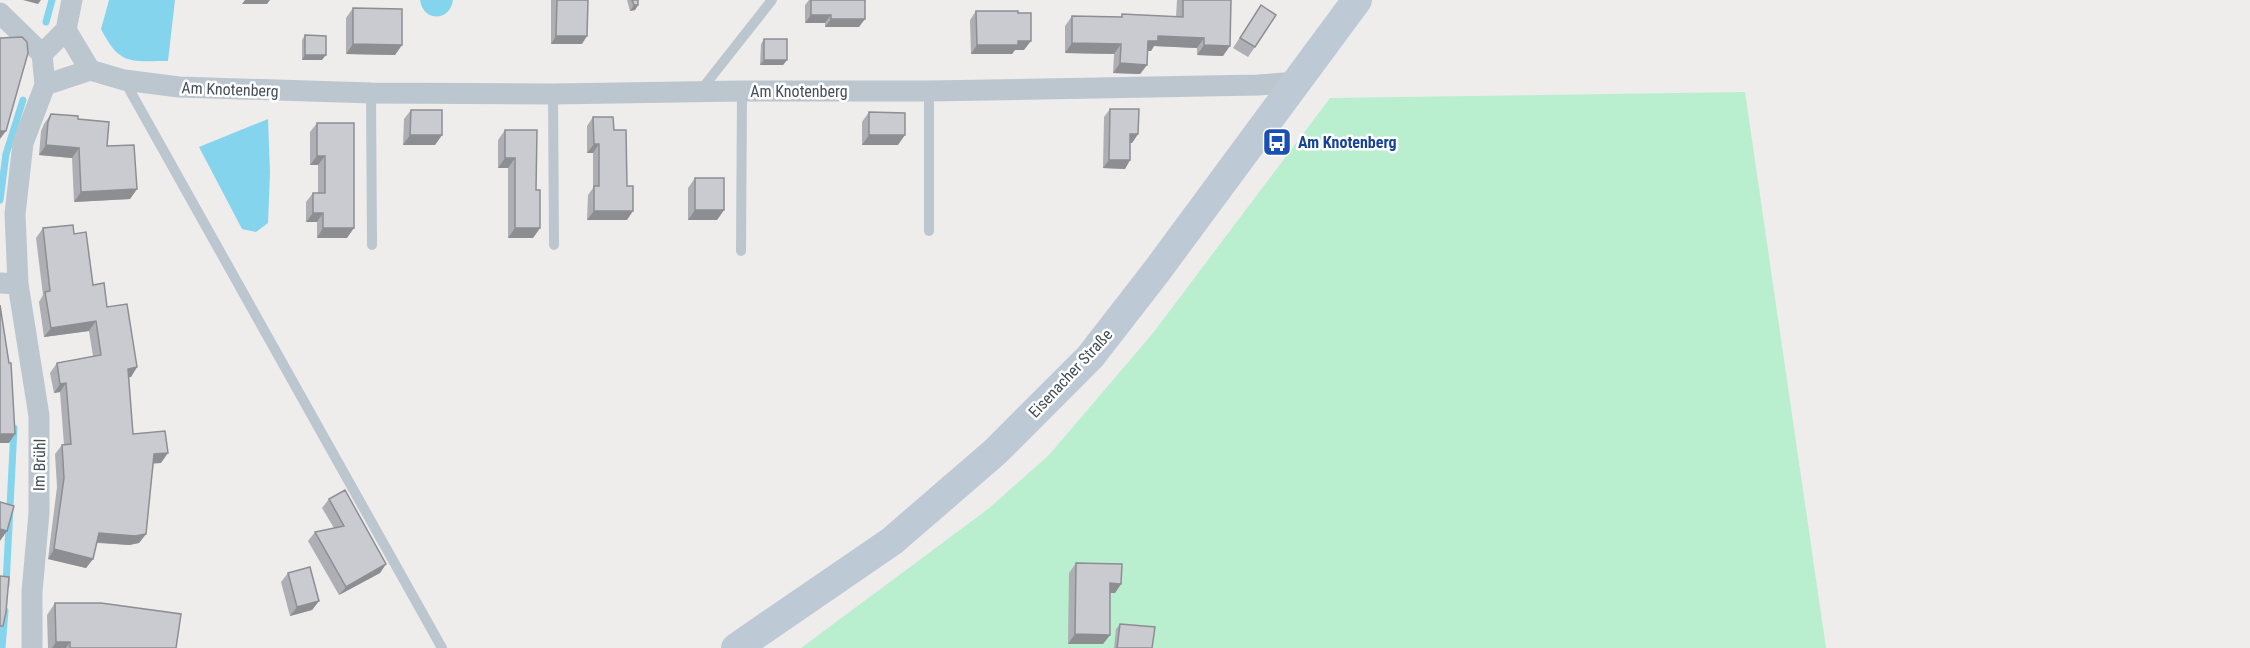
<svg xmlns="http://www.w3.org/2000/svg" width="2250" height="648" font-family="'Roboto Condensed',sans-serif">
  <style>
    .green { fill: #b9efcf }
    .water { fill: #85d4ed }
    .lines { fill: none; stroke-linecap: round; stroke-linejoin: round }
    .stream { stroke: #85d4ed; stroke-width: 7 }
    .service { stroke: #bcc6cf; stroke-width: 10 }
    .minor { stroke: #bcc6cf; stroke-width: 21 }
    .secondary { stroke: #bec9d6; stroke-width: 30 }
    .wall { fill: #adafb4 }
    .shaded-wall { fill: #8d8e92 }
    .building { fill: #c9cbd1; stroke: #8d8e92; stroke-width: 1.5 }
    .labels { text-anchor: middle; stroke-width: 5; stroke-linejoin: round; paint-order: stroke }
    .street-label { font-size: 16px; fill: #444f5a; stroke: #fff }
    .transit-label { font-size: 16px; font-weight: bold; fill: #164399; stroke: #fff; text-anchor: start }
  </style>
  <rect width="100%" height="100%" fill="#efecec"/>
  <path class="green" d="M1745 92 1826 648H801L988 509 1049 455 1153 333 1330 98Z"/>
  <path class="water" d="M109 0H175L168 61C130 61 120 66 101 29Z
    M420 0H453C450 22 423 22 420 0Z
    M268 119 270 173 268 223 256 232 242 229 199 147Z"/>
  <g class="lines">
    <path class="stream" d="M46 22 52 0
      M0 200 6 154 23 100
      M6 585 14 428
      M2 648 5 611"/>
    <path class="service" d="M124 80 442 648
      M701 90 772 0
      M371 93 372 245
      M553 94 554 245
      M929 231V91
      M741 251 742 91"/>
    <path class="minor" d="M0 13 42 54 45 85 23 143 15 214 18 284 39 416V513L32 592V648
      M66 30 90 70
      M42 54 66 30 72 0
      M90 70 124 80 179 87 371 93 553 94 742 91H929L1258 85 1298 82
      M45 85 90 70
      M0 283 18 284"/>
    <path class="secondary" d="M736 648 892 541 995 452 1090 357 1156 272 1357 0"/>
  </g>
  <path class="wall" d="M551 0H588L582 44H551Z
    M627 0H638V5L635 10 630 11Z
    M809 0H865L859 27H825V23H805V5Z
    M1177 0H1231L1223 56 1197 55V48L1154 46 1151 51H1148L1147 65 1140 74 1113 73 1114 54 1065 53V26L1072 16 1121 17 1122 14 1176 17Z
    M1261 5 1255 47 1248 57 1233 48Z
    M353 8 402 45 395 55 346 54V18Z
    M976 11 1024 50H1015L1012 54H971L970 20Z
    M305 35 322 60H302V40Z
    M764 39 787 60 783 65H760L761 44Z
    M1110 109 1138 134 1132 143H1130V160L1125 169 1103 168 1104 117Z
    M411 110 442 135 435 145H403L404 119Z
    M869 112 898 145H862V122Z
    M51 114 78 119 107 146 137 189 130 199 74 202 72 158 39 155 41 131 44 124Z
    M593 117 627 220H587L588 195 593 188V153H587V126Z
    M317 123 347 238H317V222H306V202L313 193H318V165H310V132Z
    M505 130 536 190 540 228 533 238H508V168H498V140Z
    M695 178 724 210 717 220H688V188Z
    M43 228 74 234 93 285 107 307 137 367 131 377H128L133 434 161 463H153L146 534 139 543 129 545 97 543 93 559 86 568 48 559 57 487 55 454 62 445H64L60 392 54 393 50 373 57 363 93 356 89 331 44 337 39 302 43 295 36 238Z
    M329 499 386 564 380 573 339 595 308 541 315 532 334 528 322 508Z
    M1076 563 1121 584 1115 593H1110V635L1103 644H1068L1069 573Z
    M288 573 319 601 312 610 290 616 281 582Z
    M55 603 176 648H48L47 615Z
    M1120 624 1152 648H1114L1116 629Z"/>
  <path class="shaded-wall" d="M23 0H41L38 4Z
    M245 0H270L267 4H242Z
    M634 5H638L635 10 630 11Z
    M811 15H831L825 23H805Z
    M831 19H865L859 27H825Z
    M556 36H587L582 44H551Z
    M1158 36 1204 38 1197 48 1154 46 1151 51H1142L1148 41Z
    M1018 41H1031L1024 50H1015L1012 54H971L977 45Z
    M1072 43 1121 44 1114 54 1065 53Z
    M353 44 402 45 395 55 346 54Z
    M1204 45 1230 46 1223 56 1197 55Z
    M305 55H326L322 60H302Z
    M764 60H787L783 65H760Z
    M1120 63 1147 65 1140 74 1113 73Z
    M0 131H6L0 139Z
    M1130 134H1138L1132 143 1125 142Z
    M410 135H442L435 145H403Z
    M869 135H905L898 145H862Z
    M594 144H599L593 153H587Z
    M46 145 79 148 72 158 39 155Z
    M317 156H325L318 165H310Z
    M505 158H515L508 168H498Z
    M1109 160H1130L1125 169 1103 168Z
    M137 189 130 199 74 202 81 192Z
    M695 210H724L717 220H688Z
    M594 211H633L627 220H587Z
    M313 213H323L317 222H306Z
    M323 228H354L347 238H317Z
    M515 228H540L533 238H508Z
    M96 321 89 331 44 337 51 328Z
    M137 367 131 377 121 378 128 369Z
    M66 383 60 392 54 393 60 384Z
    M0 434H15L9 443H0Z
    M168 453 161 463 148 464 154 454Z
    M0 529 7 531 0 541Z
    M99 533 146 534 139 543 129 545 92 542Z
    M54 549 93 559 86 568 48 559Z
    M386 564 380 573 339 595 346 587Z
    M1110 583 1121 584 1115 593H1103Z
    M319 601 312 610 290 616 297 607Z
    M1075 634 1110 635 1103 644H1068Z
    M56 642H70L66 648H52Z"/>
  <path class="building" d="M557 0H588L587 36H556Z
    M632 0H638V5H634Z
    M811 0H865V19H831V15H811Z
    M1183 0H1231L1230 46 1204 45V38L1158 36V41H1148L1147 65 1120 63 1121 44 1072 43V16L1122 17V14L1183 17Z
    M1261 5 1276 15 1255 47 1240 38Z
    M353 8 402 9V45L353 44Z
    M976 11H1018V13H1031V41H1018V45H977Z
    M305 35 326 36V55H305Z
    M22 37 27 42 28 53 6 131H0V38Z
    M764 39H787V60H764Z
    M1110 109H1139L1138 134H1130V160H1109Z
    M411 110H442V135H410Z
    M869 112 905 113V135H869Z
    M51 114 78 116V119L109 122 107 146 134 145 137 189 81 192 79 148 46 145 48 122Z
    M593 117H613L614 130H626L627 186H633V211H594V186H599V144H594Z
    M317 123H354V228H323V213H313V193H325V156H317Z
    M505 130H537L536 190H540V228H515V158H505Z
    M695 178H724V210H695Z
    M73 225 74 234 86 232 93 285 104 283 107 307 127 304 137 367 128 369 133 434 165 431 168 453 154 454 146 534 135 536 99 533 93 559 54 549 64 478 62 445 71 444 66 383 60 384 57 363 101 355 96 321 51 328 45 292 50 291 43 228Z
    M0 305 9 363H11L15 434H0Z
    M345 490 386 564 346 587 315 532 344 526 329 499Z
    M0 502 14 506 7 531 0 529Z
    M1076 563 1122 564 1121 584 1110 583V635L1075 634Z
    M310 567 319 601 297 607 288 573Z
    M0 576 9 577 6 612 3 626H0Z
    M55 603H101L181 614 176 648H70V642H56Z
    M1120 624 1155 627 1152 648H1117Z"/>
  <defs>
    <g id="bus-square" transform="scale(1.5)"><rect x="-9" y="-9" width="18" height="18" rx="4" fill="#1a4fb4" stroke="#fff"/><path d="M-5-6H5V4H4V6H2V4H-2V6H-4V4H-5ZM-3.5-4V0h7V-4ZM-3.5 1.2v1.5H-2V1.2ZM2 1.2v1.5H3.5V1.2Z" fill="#fff"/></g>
  </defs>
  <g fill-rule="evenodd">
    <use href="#bus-square" x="1277" y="142"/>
  </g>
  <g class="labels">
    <g class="street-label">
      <text transform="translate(230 89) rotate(2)" y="6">Am Knotenberg</text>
      <text x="799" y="97">Am Knotenberg</text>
      <text transform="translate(1070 373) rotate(-47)" y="6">Eisenacher Straße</text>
      <text transform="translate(39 465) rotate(-89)" y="6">Im Brühl</text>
    </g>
    <g class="transit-label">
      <text x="1298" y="148">Am Knotenberg</text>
    </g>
  </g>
</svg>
